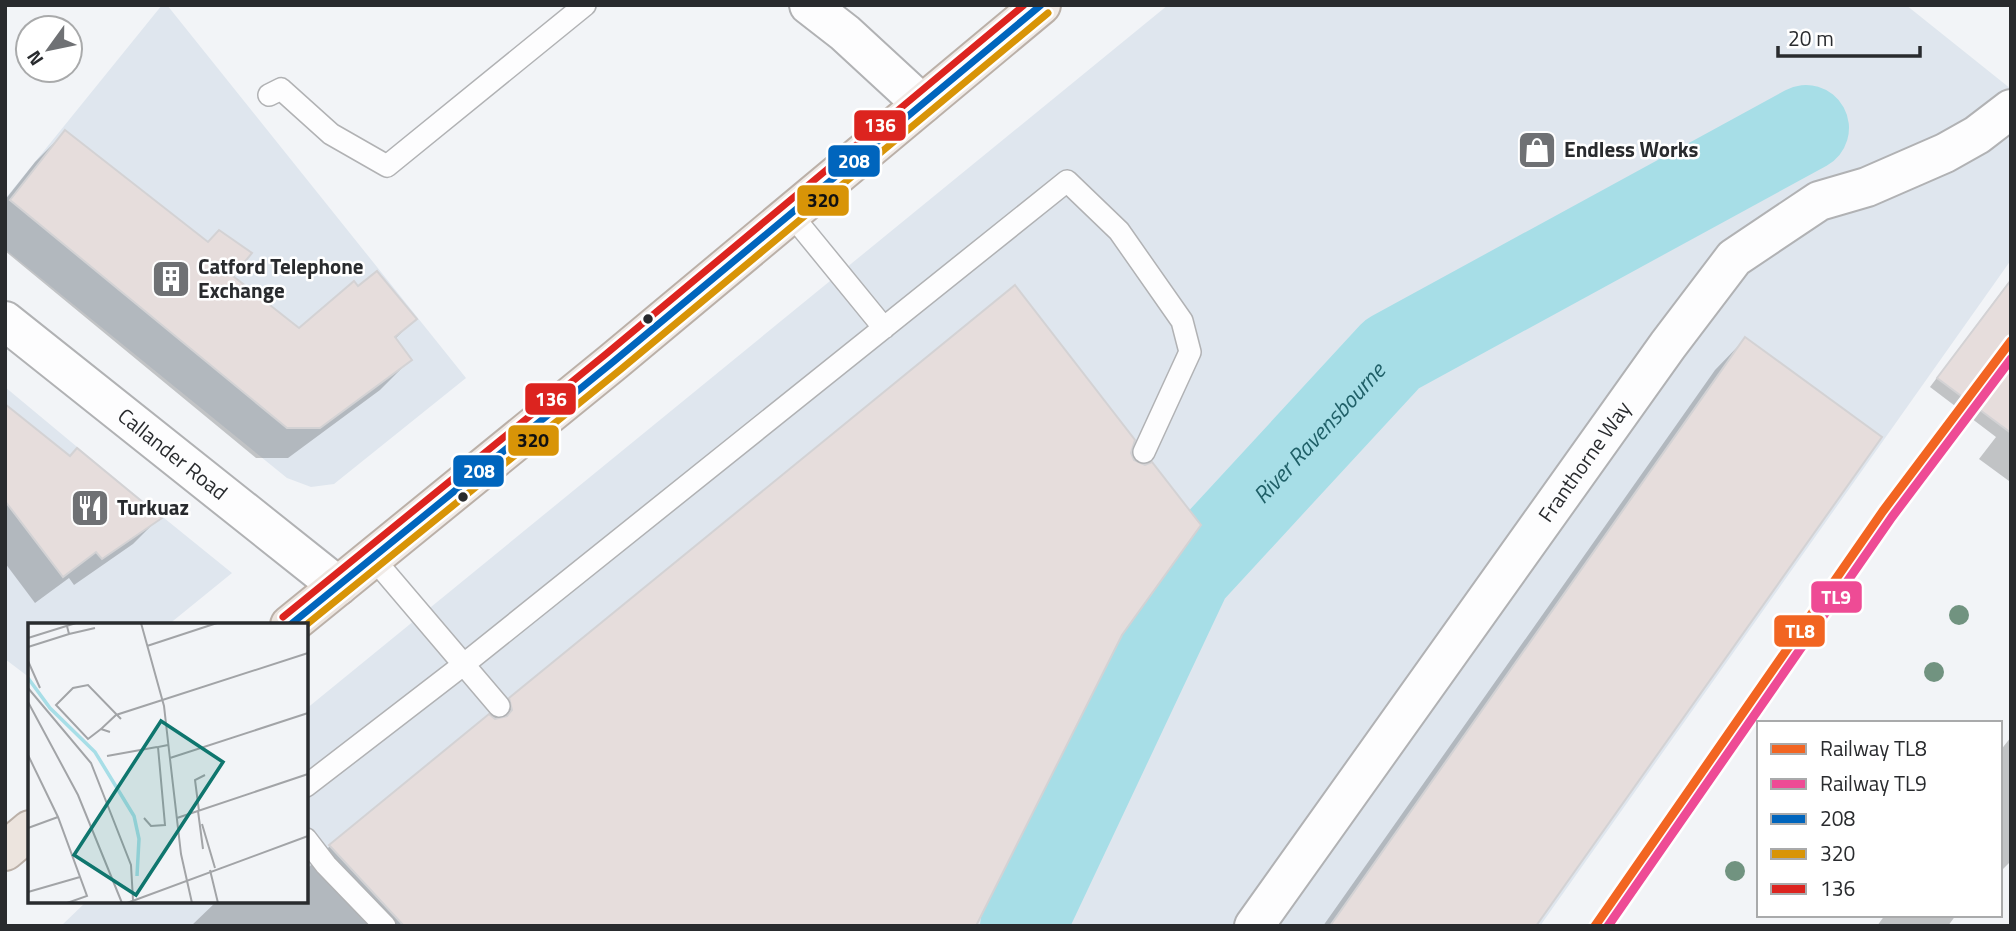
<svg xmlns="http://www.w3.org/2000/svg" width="2016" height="931" font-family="'Titillium Web',sans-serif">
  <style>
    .built { fill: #dfe6ee }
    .shadow { fill: #0003 }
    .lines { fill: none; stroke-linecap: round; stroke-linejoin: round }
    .river { stroke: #a7dee7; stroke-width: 86 }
    .building { fill: #e6dddc; stroke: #d3d2d4; stroke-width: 2 }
    .service-casing { stroke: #b1b2b4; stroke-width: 24 }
    .minor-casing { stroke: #b1b2b4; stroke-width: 42 }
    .primary-casing { stroke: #bbb0a8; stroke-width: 42 }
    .trunk-casing { stroke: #bbb0a8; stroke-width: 42 }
    .service { stroke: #fdfdfe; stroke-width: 21 }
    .minor { stroke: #fdfdfe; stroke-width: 38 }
    .primary { stroke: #f0eae6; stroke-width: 38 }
    .trunk { stroke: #ece4de; stroke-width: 38 }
    .bus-1-casing { stroke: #fff; stroke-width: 12 }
    .bus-2-casing { stroke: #fff; stroke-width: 12 }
    .bus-3-casing { stroke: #fff; stroke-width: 12 }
    .bus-1 { stroke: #0065bd; stroke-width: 7 }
    .bus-2 { stroke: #d89407; stroke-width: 7 }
    .bus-3 { stroke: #dc241f; stroke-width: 7 }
    .rail-1-casing { stroke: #fff; stroke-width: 14 }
    .rail-2-casing { stroke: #fff; stroke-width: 14 }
    .rail-1 { stroke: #f26522; stroke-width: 9 }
    .rail-2 { stroke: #ee4b95; stroke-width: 9 }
    .tree { fill: #719380 }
    .bus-dot { fill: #292b2e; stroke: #fff; stroke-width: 2.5 }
    .labels { text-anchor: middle; stroke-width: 5; stroke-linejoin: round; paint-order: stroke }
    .poi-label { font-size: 21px; font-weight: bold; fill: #292b2e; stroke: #fff; text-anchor: start }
    .street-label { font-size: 21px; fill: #292b2e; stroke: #fff }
    .water-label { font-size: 23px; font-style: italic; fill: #206068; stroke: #fff }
    .inset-river { fill: none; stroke: #a7dee7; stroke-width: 3.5 }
    .inset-road { fill: none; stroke: #a2a4a7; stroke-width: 2 }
    .view { fill: #0f766e; fill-opacity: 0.15; stroke: #0f766e; stroke-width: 3.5 }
    .inset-edge { fill: none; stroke: #292b2e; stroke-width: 3.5 }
    .line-badge { stroke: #fff; stroke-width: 2.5 }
    .badge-label { font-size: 19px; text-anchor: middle; font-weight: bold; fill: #fff }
    .pale-badge-label { font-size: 19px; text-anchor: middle; font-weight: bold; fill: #111 }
  </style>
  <rect width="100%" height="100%" fill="#f2f4f7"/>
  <path class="built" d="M162 5H167L466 378 334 484 311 487 287 478 5 249V199Z
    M1168 5H1906L2011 89V260L1540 926H61L87 901H306V709Z
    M5 387 106 471 232 573 168 625H30V678L5 659Z"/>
  <path class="shadow" d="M65 132 230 277 299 331 415 319 395 339 410 360 380 390 288 458H256L5 251V200L35 162Z
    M2011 279V479L2009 481 1979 459 1996 437 1930 387Z
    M1745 339 1534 926H1323L1715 370Z
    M5 406 69 458 159 518 133 544 74 585 69 578 35 603 5 563Z
    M1129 453 1120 635 974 926H191L217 901H306V866L309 867 329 847 489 717 491 718 510 699Z
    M2011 737V861L2000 872V751Z
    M1885 915H1956L1948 926H1877Z"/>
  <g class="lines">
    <path class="river" id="s1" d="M1023 926 1189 574 1392 354 1806 128"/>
  </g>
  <path class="building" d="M65 130 208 242 219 230 252 253 233 276 299 328 354 281 358 286 377 271 417 319 395 337 412 360 320 428H287L10 200Z
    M2011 280V433L1937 378Z
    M1015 285 1135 440 1131 453 1134 460 1145 465 1152 462 1201 525 1122 635 976 926H404L329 845 489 714 495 719 507 716 512 710 509 698Z
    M1745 337 1882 437 1536 926H1330Z
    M5 404 70 456 77 448 162 518 102 559 96 552 63 577 5 501Z"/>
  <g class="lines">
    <g class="service-casing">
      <path id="service" d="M269 95 281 89 331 134 387 166 585 5
        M790 213 884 328
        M373 558 499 706
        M306 786 463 665 1067 181 1119 231 1182 321 1190 352 1144 452
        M306 839 326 865 385 926"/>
    </g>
    <g class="minor-casing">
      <g id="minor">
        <path d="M809 5 845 33 922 104"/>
        <path id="s2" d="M5 321 338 586"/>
        <path id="s3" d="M1254 926 1668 345 1734 258 1819 201 1867 187 1945 153 1977 135 2011 109"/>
      </g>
    </g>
    <g class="primary-casing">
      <path id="primary" d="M338 586 613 362 1041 5"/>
    </g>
    <g class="trunk-casing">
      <path id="trunk" d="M290 625 338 586
        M5 851 30 830"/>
    </g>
    <use href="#service" class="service"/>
    <use href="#minor" class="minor"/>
    <use href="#primary" class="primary"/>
    <use href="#trunk" class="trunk"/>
    <g class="bus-1-casing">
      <path id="bus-1" d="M290 625 613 362 1041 5"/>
    </g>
    <g class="bus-2-casing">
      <path id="bus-2" d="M306 625 620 370 1048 13"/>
    </g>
    <g class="bus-3-casing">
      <path id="bus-3" d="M283 617 606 354 1024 5"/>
    </g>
    <use href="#bus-1" class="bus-1"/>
    <use href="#bus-2" class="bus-2"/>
    <use href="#bus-3" class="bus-3"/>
    <g class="rail-1-casing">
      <path id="rail-1" d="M1595 926 1883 511 2011 341"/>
    </g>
    <g class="rail-2-casing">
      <path id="rail-2" d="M1608 926 1892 517 2011 359"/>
    </g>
    <use href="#rail-1" class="rail-1"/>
    <use href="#rail-2" class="rail-2"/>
  </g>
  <g class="tree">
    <circle cx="1959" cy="615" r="10"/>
    <circle cx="1934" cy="672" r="10"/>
    <circle cx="1735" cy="871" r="10"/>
  </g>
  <defs>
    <g id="shop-square" transform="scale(2.0125)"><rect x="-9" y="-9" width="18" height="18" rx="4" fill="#6f7174" stroke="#fff"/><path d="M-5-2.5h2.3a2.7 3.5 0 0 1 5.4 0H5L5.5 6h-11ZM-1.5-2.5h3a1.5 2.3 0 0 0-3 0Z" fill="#fff"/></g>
    <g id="building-square" transform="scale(2.0125)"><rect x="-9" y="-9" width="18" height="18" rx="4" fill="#6f7174" stroke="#fff"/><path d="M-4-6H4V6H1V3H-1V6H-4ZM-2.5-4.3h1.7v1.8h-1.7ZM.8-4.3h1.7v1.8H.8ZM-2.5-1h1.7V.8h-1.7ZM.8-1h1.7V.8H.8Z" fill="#fff"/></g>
    <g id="restaurant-square" transform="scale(2.0125)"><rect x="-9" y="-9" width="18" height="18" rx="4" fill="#6f7174" stroke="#fff"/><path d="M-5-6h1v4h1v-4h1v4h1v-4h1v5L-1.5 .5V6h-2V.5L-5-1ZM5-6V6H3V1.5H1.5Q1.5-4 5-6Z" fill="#fff"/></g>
  </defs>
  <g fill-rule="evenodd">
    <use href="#shop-square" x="1537" y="150"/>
    <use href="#building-square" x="171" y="279"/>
    <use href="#restaurant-square" x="90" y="508"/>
  </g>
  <g class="bus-dot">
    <circle cx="648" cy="319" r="6"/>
    <circle cx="463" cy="497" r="6"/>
  </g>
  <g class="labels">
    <g class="poi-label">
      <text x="1564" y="157">Endless Works</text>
      <text x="198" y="274">Catford Telephone<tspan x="198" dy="24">Exchange</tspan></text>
      <text x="117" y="515">Turkuaz</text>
    </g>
    <g class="street-label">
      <text dy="7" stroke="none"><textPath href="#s2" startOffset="214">Callander Road</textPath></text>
      <text dy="7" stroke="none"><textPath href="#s3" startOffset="570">Franthorne Way</textPath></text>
    </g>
    <g class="water-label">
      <text dy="8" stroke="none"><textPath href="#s1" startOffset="581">River Ravensbourne</textPath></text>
    </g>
  </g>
  <g transform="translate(28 623)">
    <rect width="280" height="280" fill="#f2f4f7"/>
    <path class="inset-river" d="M0 55 22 85 67 129 106 193 111 216 109 253"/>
    <path class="inset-road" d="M113 0 136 83 142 136M41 11 67 5M0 15 48 0M119 23 189 0M0 24 41 11 39 3M0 38 12 65M0 65 63 140 103 242 105 277M0 79 50 172 94 280M73 106 60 116 28 82 45 65 60 62 93 96M82 109 73 106 88 92 280 30M0 132 30 194 59 273 39 280M79 133 129 124M142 135 280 90M142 136 153 231 164 280M170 188 175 226M171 188 167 157 177 152M116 195 123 203 137 202 130 124 140 122M149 195 280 151M174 201 187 245M0 205 30 194M182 247 190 280M0 269 52 254M99 280 280 213"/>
    <path class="view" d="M133 98 195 139 108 272 46 232Z"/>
    <rect width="280" height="280" class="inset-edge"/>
  </g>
  <g class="line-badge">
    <rect x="853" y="109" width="54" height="33" rx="7" fill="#dc241f"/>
    <rect x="827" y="144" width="54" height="34" rx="7" fill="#0065bd"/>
    <rect x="796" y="184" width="54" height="33" rx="7" fill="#d89407"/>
    <rect x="524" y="382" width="53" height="34" rx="7" fill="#dc241f"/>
    <rect x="507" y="424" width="53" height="33" rx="7" fill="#d89407"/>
    <rect x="452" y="454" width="53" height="34" rx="7" fill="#0065bd"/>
    <rect x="1810" y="580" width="53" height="34" rx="7" fill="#ee4b95"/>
    <rect x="1773" y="614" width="53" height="34" rx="7" fill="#f26522"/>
  </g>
  <g class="badge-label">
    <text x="880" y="132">136</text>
    <text x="854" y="168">208</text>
    <text x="551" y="406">136</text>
    <text x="479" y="478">208</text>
    <text x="1836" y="604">TL9</text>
    <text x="1800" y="638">TL8</text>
  </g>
  <g class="pale-badge-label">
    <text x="823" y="207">320</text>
    <text x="533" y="447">320</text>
  </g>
  <rect width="2016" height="931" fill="none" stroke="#292b2e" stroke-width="14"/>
  <rect x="1757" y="721" width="245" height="196" fill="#ffffff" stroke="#a9aaab" stroke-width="2"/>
  <rect x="1771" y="744" width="35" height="10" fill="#f26522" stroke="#a9aaab" stroke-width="2"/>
  <text x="1820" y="756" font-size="21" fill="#292b2e">Railway TL8</text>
  <rect x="1771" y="779" width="35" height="10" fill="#ee4b95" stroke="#a9aaab" stroke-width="2"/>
  <text x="1820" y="791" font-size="21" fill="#292b2e">Railway TL9</text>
  <rect x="1771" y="814" width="35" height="10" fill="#0065bd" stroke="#a9aaab" stroke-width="2"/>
  <text x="1820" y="826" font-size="21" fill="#292b2e">208</text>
  <rect x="1771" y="849" width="35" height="10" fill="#d89407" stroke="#a9aaab" stroke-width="2"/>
  <text x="1820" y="861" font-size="21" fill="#292b2e">320</text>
  <rect x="1771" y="884" width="35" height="10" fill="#dc241f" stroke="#a9aaab" stroke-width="2"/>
  <text x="1820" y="896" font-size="21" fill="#292b2e">136</text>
  <g transform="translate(49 49) rotate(237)"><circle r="33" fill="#ffffff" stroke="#a9aaab" stroke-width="2"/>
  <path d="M0-5L12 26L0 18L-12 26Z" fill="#6f7174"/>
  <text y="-10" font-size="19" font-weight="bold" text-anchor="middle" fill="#292b2e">N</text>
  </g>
  <path d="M1778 46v10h142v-10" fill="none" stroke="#292b2e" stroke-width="3.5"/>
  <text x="1788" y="46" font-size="21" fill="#292b2e" stroke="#ffffff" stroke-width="5" paint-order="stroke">20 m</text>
</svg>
